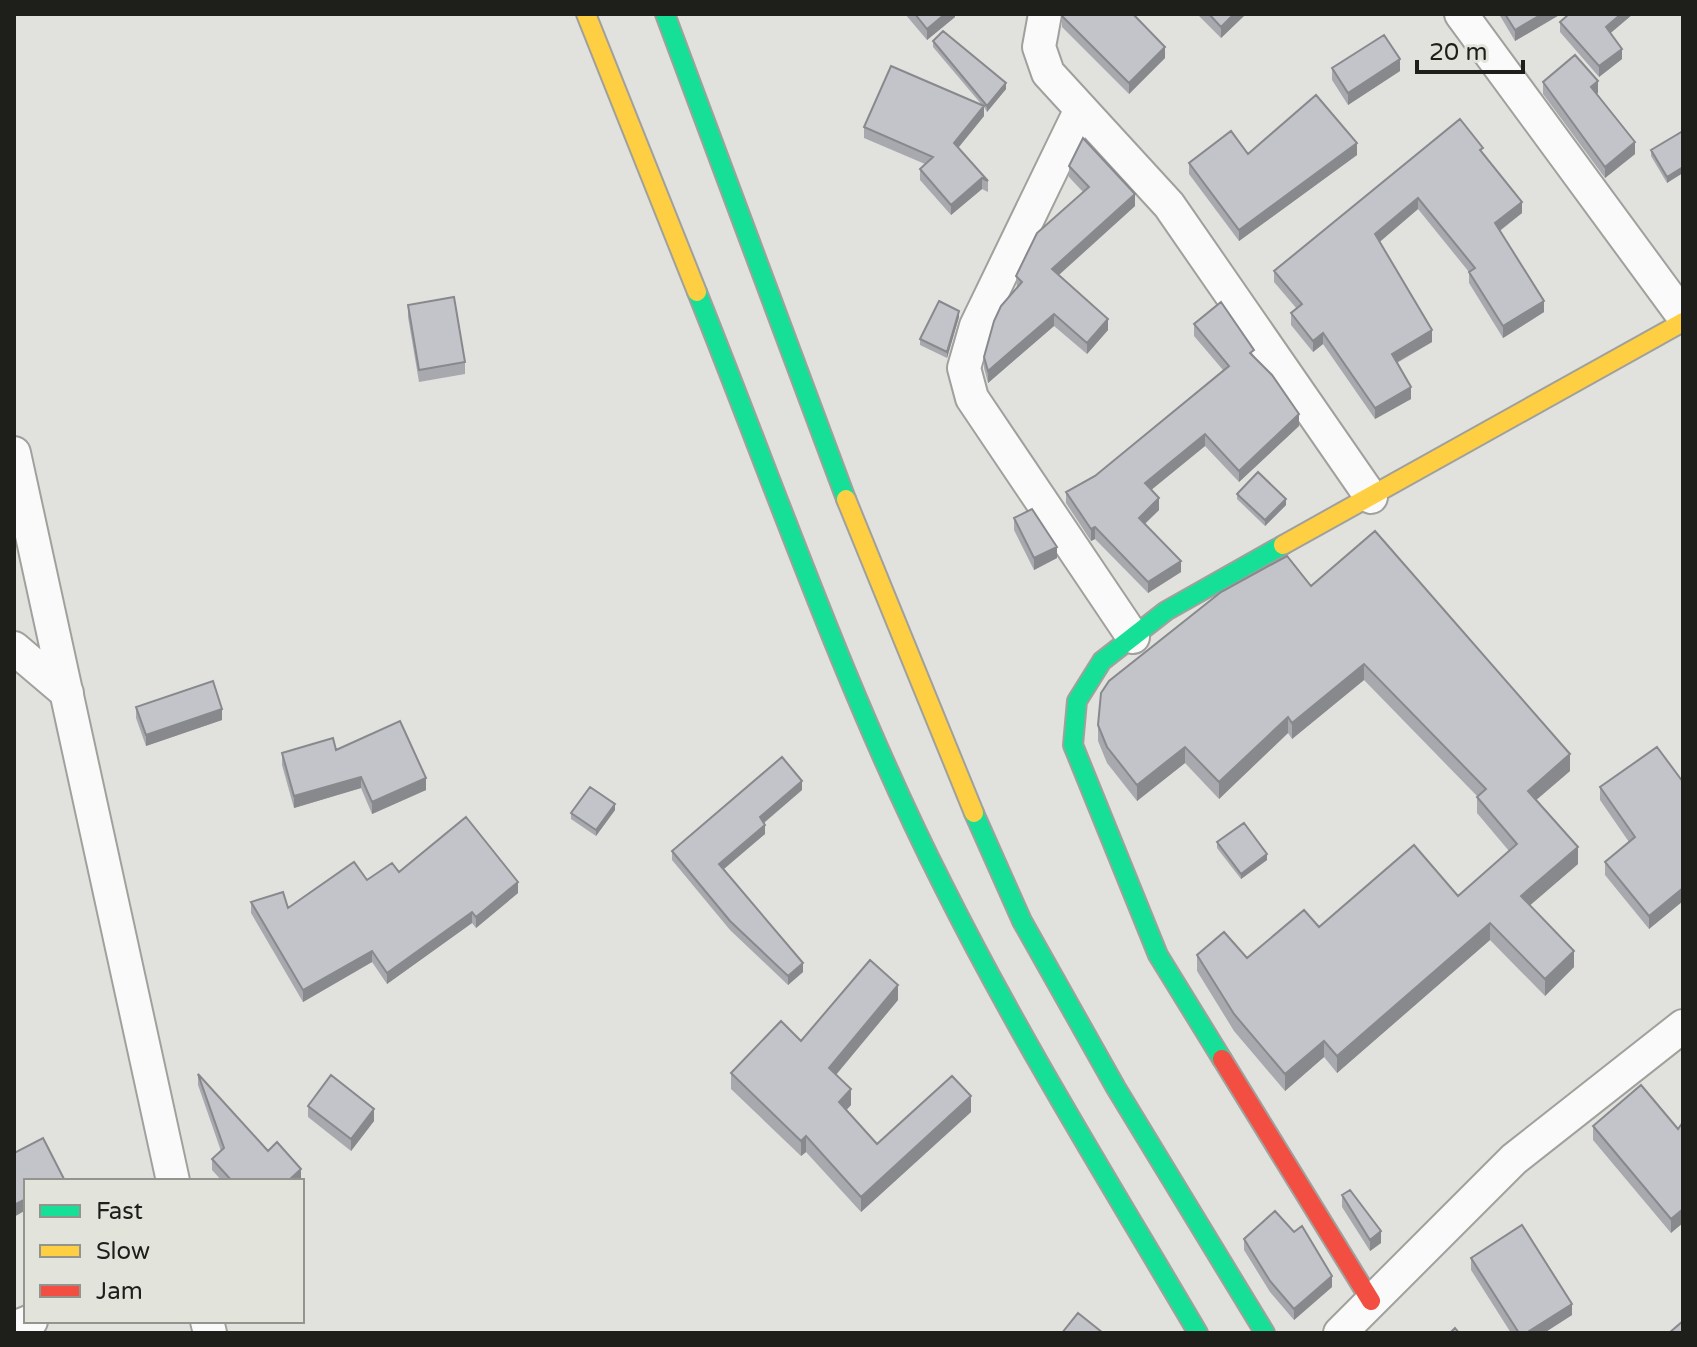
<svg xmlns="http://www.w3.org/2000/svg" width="1697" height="1347" font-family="'Varela Round',sans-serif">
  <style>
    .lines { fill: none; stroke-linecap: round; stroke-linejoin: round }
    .street-casing { stroke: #a0a09d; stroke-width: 36 }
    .fast-casing { stroke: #a0a09d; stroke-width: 22 }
    .slow-casing { stroke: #a0a09d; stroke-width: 22 }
    .jam-casing { stroke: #a0a09d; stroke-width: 22 }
    .street { stroke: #fafafa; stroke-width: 32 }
    .fast { stroke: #16e098; stroke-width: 18 }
    .slow { stroke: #ffcf43; stroke-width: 18 }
    .jam { stroke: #f24e42; stroke-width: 18 }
    .wall { fill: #a7a9ae }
    .shaded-wall { fill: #88898d }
    .building { fill: #c2c4ca; stroke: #88898d; stroke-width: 2 }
  </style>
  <rect width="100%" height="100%" fill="#e1e1dd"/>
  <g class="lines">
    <g class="street-casing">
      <path id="street" d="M1045 14 1039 47 1048 73 1169 205 1371 497
        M1461 14 1683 316
        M1081 109 976 326 964 368 972 398 1133 637
        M14 453 173 1181
        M14 648 67 693
        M207 1321 210 1333
        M14 1328 31 1321
        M1340 1333 1514 1159 1683 1026"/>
    </g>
    <g class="fast-casing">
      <path id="fast" d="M665 14 846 499
        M697 292C776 489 847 696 943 885 1020 1039 1111 1185 1198 1333
        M974 813 1022 921 1116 1088 1265 1333
        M1222 1059 1158 955 1073 745 1077 701 1102 661 1166 611 1283 545"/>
    </g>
    <g class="slow-casing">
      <path id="slow" d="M586 14 697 292
        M846 499 974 813
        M1283 545 1683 322"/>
    </g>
    <g class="jam-casing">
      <path id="jam" d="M1222 1059 1371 1301"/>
    </g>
    <use href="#street" class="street"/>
    <use href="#fast" class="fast"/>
    <use href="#slow" class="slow"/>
    <use href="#jam" class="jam"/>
  </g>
  <path class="wall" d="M905 14H955V17L927 40Z
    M1062 14 1165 58 1129 94 1062 27Z
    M1197 14H1246L1221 38Z
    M1499 14H1561L1515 41Z
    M1569 14H1633L1610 33 1622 59 1599 77 1560 32V22Z
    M933 41 1006 89 987 112 984 107V116L958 148 988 181V192L982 189 951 215 920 180V169L925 164 864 138V127L982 105 933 47Z
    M1332 68 1400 71 1348 105 1332 80Z
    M1543 82 1598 93 1596 94 1635 154 1605 178 1543 94Z
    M1683 131 1667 183 1651 156V150Z
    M1248 154 1357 155 1239 241 1189 174V163Z
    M1483 154 1522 213 1500 231 1544 312 1503 338 1469 283V272L1418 209 1379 242 1432 342 1397 363 1411 399 1375 419 1323 344 1313 352 1291 325V313L1297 309 1274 282V271Z
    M1069 166 1135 206 1059 275 1108 330 1087 354 1054 326 988 383 984 368V357L1017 289 1016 276 1083 192 1069 177Z
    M408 305 465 362V374L419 382 408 317Z
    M959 317 947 358 920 345V339Z
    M1194 324 1254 357 1299 426 1239 482 1205 446 1151 490 1159 510 1145 524 1181 572 1148 593 1095 539 1091 541 1066 503V492L1095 476 1223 370 1194 336Z
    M1237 494 1286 505 1265 526 1237 499Z
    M1014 518 1057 558 1034 570 1014 530Z
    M1311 586 1570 771 1536 800 1578 864 1530 905 1574 967 1545 996 1490 940 1337 1073 1324 1057 1285 1091 1234 1031 1197 971V955L1247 958 1319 927 1458 896 1509 851 1477 813V796L1364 680 1292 739 1288 733 1219 799 1185 763 1137 801 1107 763 1098 741V725Z
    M136 707 222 720 146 746 136 718Z
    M336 750 426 790 372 814 361 788 294 808 282 765V753Z
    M1683 782V901L1649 929 1605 875V862L1629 842 1600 800V787Z
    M802 790 764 823 765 834 724 869 803 972 788 985 730 930 672 860V851Z
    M615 810 596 836 571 819V813Z
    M1217 842 1267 860 1241 879 1217 848Z
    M399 872 518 893 476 928 472 923 387 984 372 962 303 1002 251 913V902L288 908 367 880Z
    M898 1000 836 1075 851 1105 846 1110 877 1144 971 1112 861 1212 806 1152 801 1156 731 1089V1073L801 1041Z
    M198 1074 268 1151 301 1180 300 1181H222L212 1170V1159L221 1151 198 1085Z
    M308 1106 374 1121 351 1151 308 1117Z
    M1593 1126 1678 1129 1671 1233 1593 1140Z
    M1342 1195 1381 1243 1370 1251 1342 1207Z
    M1294 1232 1332 1287 1294 1320 1270 1292 1244 1250V1239Z
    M1471 1258 1572 1315 1544 1333H1511L1471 1270Z"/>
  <path class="shaded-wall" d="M945 14H955V17L927 40V29Z
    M1234 14H1246L1221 38V27Z
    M1542 14H1561L1515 41V30Z
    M1621 14H1633L1606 37V27Z
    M1165 47V58L1129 94V83Z
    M1622 49V59L1599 77V66Z
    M1400 59V71L1348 105V93Z
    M1598 81V93L1591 99V87Z
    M1006 83V89L987 112V106Z
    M984 106V116L954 153V143Z
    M1635 142V154L1605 178V167Z
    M1357 143V155L1239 241V230Z
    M1683 167V173L1667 183V177Z
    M982 178V189L951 215V205Z
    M1135 194V206L1052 281V269Z
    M1418 198V209L1375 246V234Z
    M1522 202V213L1495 234V223Z
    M1544 301V312L1503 338V326Z
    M959 311V317L947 358V352Z
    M1054 314V326L988 383V371Z
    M1108 319V330L1087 354V343Z
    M1432 330V342L1392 365V354Z
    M1323 333V344L1313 352V341Z
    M1411 387V399L1375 419V408Z
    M1299 414V426L1239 482V471Z
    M1205 434V446L1145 495V483Z
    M1159 498V510L1139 529V518Z
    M1286 499V505L1265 526V520Z
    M1095 527V539L1091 541V529Z
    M1057 547V558L1034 570V558Z
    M1181 561V572L1148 593V582Z
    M1364 664V680L1292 739V723Z
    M222 709V720L146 746V735Z
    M1288 717V733L1219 799V782Z
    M1185 747V763L1137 801V785Z
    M1570 754V771L1528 807V791Z
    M361 777V788L294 808V796Z
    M426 778V790L372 814V802Z
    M802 781V790L760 826V817Z
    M615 804V810L596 836V830Z
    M765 825V834L719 873V864Z
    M1578 847V864L1521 913V896Z
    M1267 854V860L1241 879V874Z
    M518 882V893L476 928V917Z
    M1683 888V901L1649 929V916Z
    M472 912V923L387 984V973Z
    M1490 923V940L1337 1073V1056Z
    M372 951V962L303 1002V990Z
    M1574 951V967L1545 996V979Z
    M803 963V972L788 985V976Z
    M898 985V1000L829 1083V1068Z
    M1324 1041V1057L1285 1091V1074Z
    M851 1089V1105L839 1118V1102Z
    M971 1096V1112L861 1212V1197Z
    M374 1109V1121L351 1151V1139Z
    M806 1136V1152L801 1156V1141Z
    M301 1169V1180L300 1181H288Z
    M26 1199V1210L14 1217V1205Z
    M1683 1209V1223L1671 1233V1219Z
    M1381 1231V1243L1370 1251V1240Z
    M1332 1276V1287L1294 1320V1309Z
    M1572 1304V1315L1544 1333H1526Z"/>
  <path class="building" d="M915 14H945L927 29Z
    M1062 14H1133L1165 47 1129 83 1062 16Z
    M1209 14H1234L1221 27Z
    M1505 14H1542L1515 30Z
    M1569 14H1621L1606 27 1622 49 1599 66 1560 22Z
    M943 31 1006 83 987 106 933 41Z
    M1384 35 1400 59 1348 93 1332 68Z
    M1575 55 1598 81 1591 87 1635 142 1605 167 1543 82Z
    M891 66 984 106 954 143 988 181 982 178 951 205 920 169 933 157 864 127Z
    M1316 95 1357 143 1239 230 1189 163 1231 131 1248 154Z
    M1460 119 1483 148 1480 150 1522 202 1495 223 1544 301 1503 326 1469 272 1475 268 1418 198 1375 234 1432 330 1392 354 1411 387 1375 408 1323 333 1313 341 1291 313 1302 304 1274 271Z
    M1683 131V167L1667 177 1651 150Z
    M1083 138 1135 194 1052 269 1108 319 1087 343 1054 314 988 371 984 357 994 321 1001 306 1022 282 1016 276 1037 233 1089 187 1069 166Z
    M454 297 465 362 419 370 408 305Z
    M939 301 959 311 947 352 920 339Z
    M1221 302 1254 350 1250 353 1272 375 1299 414 1239 471 1205 434 1145 483 1159 498 1139 518 1181 561 1148 582 1095 527 1091 529 1066 492 1095 476 1229 366 1194 324Z
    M1258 472 1286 499 1265 520 1237 494Z
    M1032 509 1057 547 1034 558 1014 518Z
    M1375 531 1570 754 1528 791 1578 847 1521 896 1574 951 1545 979 1490 923 1337 1056 1324 1041 1285 1074 1234 1014 1197 955 1224 932 1247 958 1304 910 1319 927 1414 845 1458 896 1517 844 1477 797 1486 789 1364 664 1292 723 1288 717 1219 782 1185 747 1137 785 1107 747 1098 725 1101 693 1109 681 1221 592 1287 556 1311 586Z
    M213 681 222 709 146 735 136 707Z
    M400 721 426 778 372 802 361 777 294 796 282 753 333 738 336 750Z
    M1657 747 1683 782V888L1649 916 1605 862 1635 837 1600 787Z
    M782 757 802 781 760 817 765 825 719 864 803 963 788 976 730 921 672 851Z
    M590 787 615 804 596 830 571 813Z
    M466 817 518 882 476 917 472 912 387 973 372 951 303 990 251 902 283 892 288 908 354 862 367 880 392 863 399 872Z
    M1244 823 1267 854 1241 874 1217 842Z
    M870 960 898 985 829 1068 851 1089 839 1102 877 1144 952 1076 971 1096 861 1197 806 1136 801 1141 731 1073 781 1021 801 1041Z
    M198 1074 268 1151 277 1142 301 1169 288 1181H232L212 1159 224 1148Z
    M331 1075 374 1109 351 1139 308 1106Z
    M1641 1085 1678 1129 1683 1122V1209L1671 1219 1593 1126Z
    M43 1138 64 1179 59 1181H26V1199L14 1205V1153Z
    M1350 1190 1381 1231 1370 1240 1342 1195Z
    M1275 1211 1294 1232 1302 1226 1332 1276 1294 1309 1270 1281 1244 1239Z
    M1522 1225 1572 1304 1526 1333H1519L1471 1258Z
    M1078 1313 1103 1333H1062Z
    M1683 1321V1333H1669Z
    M1455 1328 1459 1333H1450Z"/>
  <rect width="1697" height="1347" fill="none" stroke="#1e1e1b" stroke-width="32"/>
  <rect x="24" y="1179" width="280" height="144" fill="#e2e3db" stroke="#94948e" stroke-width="2"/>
  <rect x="40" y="1205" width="40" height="12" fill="#16e098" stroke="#94948e" stroke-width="2"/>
  <text x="96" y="1219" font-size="24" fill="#1e1e1b">Fast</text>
  <rect x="40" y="1245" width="40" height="12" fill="#ffcf43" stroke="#94948e" stroke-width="2"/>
  <text x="96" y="1259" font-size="24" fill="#1e1e1b">Slow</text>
  <rect x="40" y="1285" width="40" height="12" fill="#f24e42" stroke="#94948e" stroke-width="2"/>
  <text x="96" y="1299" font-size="24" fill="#1e1e1b">Jam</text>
  <path d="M1417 60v12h106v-12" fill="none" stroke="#1e1e1b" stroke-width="4"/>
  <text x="1429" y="60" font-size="24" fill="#1e1e1b" stroke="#e2e3db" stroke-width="6" paint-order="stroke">20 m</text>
</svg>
